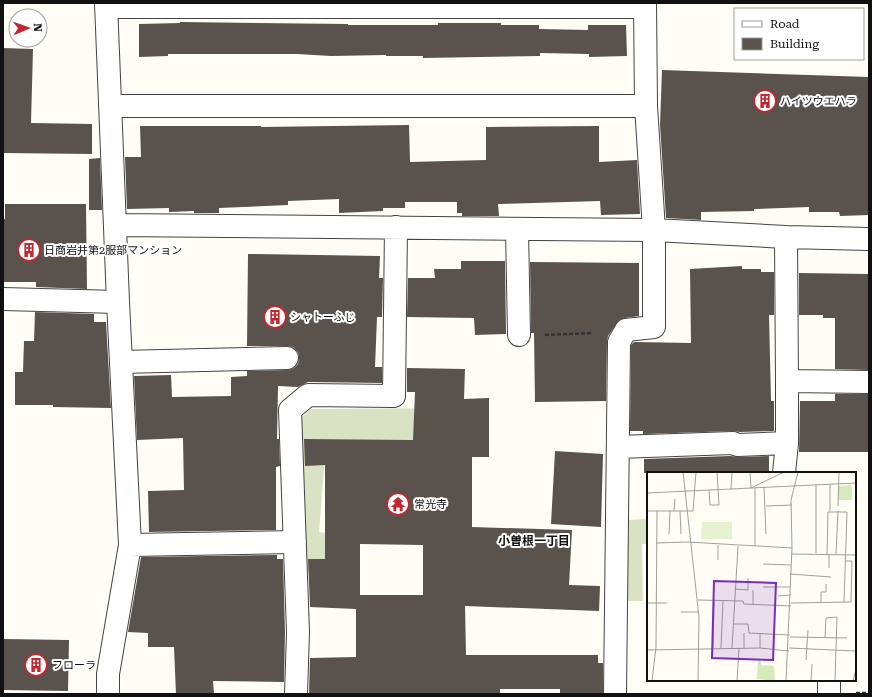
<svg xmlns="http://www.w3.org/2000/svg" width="872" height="697" font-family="'Roboto Serif','Noto Sans JP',serif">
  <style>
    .cemetery { fill: #d9e3c4 }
    .building { fill: #5a524d; fill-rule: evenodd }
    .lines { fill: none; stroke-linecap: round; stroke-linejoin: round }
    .minor-casing { stroke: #444; stroke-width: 24 }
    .path { stroke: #333; stroke-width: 2.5; stroke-dasharray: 4 2; stroke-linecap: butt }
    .minor { stroke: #fff; stroke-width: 22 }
    .labels { text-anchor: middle; stroke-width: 4; stroke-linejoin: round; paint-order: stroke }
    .poi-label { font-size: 11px; fill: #111; stroke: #fff; text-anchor: start }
    .neighbourhood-label { font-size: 12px; font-weight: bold; fill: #111; stroke: #fff }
    .inset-road { fill: none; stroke: #a09f9a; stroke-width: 1 }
    .view { fill: #7b2cbf; fill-opacity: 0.15; stroke: #7b2cbf; stroke-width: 2 }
    .inset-edge { fill: none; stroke: #111; stroke-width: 2 }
  </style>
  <rect width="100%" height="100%" fill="#fffdf5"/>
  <path class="cemetery" d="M466 408V447L326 444 319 532 343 535 352 575 304 572 298 420 311 409Z
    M648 519V544H642L643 601H627L626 520Z"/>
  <path class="building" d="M180 22 348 24V25H438V23H501V25H539V29L588 30V25H626L627 56 589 57V54L540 53V56L423 58V56H386V55L331 56 297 54H168V56L139 57V24L180 23Z
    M3 48 33 49 31 123 92 124V154L3 153Z
    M662 70 869 77V215L840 216 839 212H809V207L754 209V211L701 212V220L666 218 660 125Z
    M409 125 410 162 486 160V127L599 126V162L637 160 640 214 601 215 600 201 498 204 499 216H462V213H457V202H405V208H383V211L339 213V199L288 201V205L219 208V213H194V211L169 212V208L127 209 125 157H141L140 126H261V127Z
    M100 158 102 210H89V159Z
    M5 204H86L87 289 36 287V282H3V219H5Z
    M248 254 380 256 379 278H383L382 317H377L375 367H382V383L308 382 298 387 278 386 277 439H279L280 466 276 467V530L149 532 148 491 184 490 183 438 137 440 134 376 171 375 172 397 231 396V377L247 376V371L288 370 294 368 298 364 299 357 298 352 293 347 287 346H247Z
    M461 261H505L506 334 475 335 474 318 407 317 408 278H435L434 269H461Z
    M530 262 639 263V316L625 318 619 320 608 336 607 341 606 401 535 402 534 333H531Z
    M742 266V269H761V272H774V315H769L771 401H774V431L740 432 733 431 643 434V431H630L631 345 634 342 691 343 690 269Z
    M799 273 869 274V370L835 369V318H823V315H799Z
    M35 312 94 314V322H106L111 408 53 407V405H15V372H23L24 341H34Z
    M407 368 465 369 464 399 489 398V457H472V527L572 530 569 585 600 586 599 611 465 606 466 655H598V663H603V694H560V689H500V693L309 694 310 658 356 657V609L310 607 308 559H325V465L305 466 304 439 413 440 415 392H407ZM360 544 423 545V595H360Z
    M835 394H869V452H799L800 401H835Z
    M555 451 603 454 601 527 551 524Z
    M730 456 738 457 769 456V473H644V459Z
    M277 555V559H283L285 632 284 682 213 681 214 694H176L174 647H148V633L128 632 141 557Z
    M3 639 69 640 68 691 3 690Z"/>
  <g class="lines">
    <g class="minor-casing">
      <path id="minor" d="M106 3 118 302 130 545 108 674V694
        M106 7H645
        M110 106H646
        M116 225 654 230 786 237 869 239
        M517 229 519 335
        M786 237 787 381 869 382
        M3 299 118 302
        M121 362 287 358
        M618 447 733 443 737 445 787 443
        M784 473 787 443V381
        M130 545 295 542
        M829 680V694
        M296 694 298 632 290 410 308 395 394 396 396 227
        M615 694 619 342 626 330 654 327V230L646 106 645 3"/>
    </g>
    <path class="path" d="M545 335 592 333
      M856 693H869"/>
    <use href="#minor" class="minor"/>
  </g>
  <defs>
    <g id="building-ring" transform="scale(1.15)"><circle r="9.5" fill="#fff" stroke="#c4262e" stroke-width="1.5"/><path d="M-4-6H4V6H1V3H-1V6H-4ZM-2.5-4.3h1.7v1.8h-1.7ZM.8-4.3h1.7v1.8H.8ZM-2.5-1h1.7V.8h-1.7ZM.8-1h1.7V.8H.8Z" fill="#c4262e"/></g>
    <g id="temple-ring" transform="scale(1.15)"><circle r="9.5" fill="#fff" stroke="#c4262e" stroke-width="1.5"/><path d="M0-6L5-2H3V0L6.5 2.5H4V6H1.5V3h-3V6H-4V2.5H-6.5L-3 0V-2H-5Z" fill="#c4262e"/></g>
  </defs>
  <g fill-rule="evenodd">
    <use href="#building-ring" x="765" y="101"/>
    <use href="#building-ring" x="29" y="250"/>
    <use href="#building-ring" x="275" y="317"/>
    <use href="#temple-ring" x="398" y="504"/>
    <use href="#building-ring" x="36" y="665"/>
  </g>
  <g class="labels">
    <g class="poi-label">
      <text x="780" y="105">ハイツウエハラ</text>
      <text x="44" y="254">日商岩井第2服部マンション</text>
      <text x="290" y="321">シャトーふじ</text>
      <text x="414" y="508">常光寺</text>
      <text x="52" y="669">フローラ</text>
    </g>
    <g class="neighbourhood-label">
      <text x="534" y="545">小曽根一丁目</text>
    </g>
  </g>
  <g transform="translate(647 472)">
    <rect width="209" height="209" fill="#fffdf5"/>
    <path d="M205 13V28H192V14ZM111 188 114 189V193L127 194 128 209 110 207Z" fill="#d5ebbd"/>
    <path d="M55 50H85V67H54Z" fill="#e6f2cf"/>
    <path class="inset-road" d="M36 0 52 145 51 209M103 0 104 16 137 0M117 15 119 62M84 17 85 0M62 18 63 33H72L70 0M0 21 209 11M119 34 145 33M191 34 192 0M0 39H46L49 0M27 39 28 27M33 39 34 62M183 39V12M22 62 23 39M9 71 41 70 145 76M108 74V16M169 81V12M145 82 209 83M180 82 181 40H200L197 130M189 82 191 39M71 88V73M116 92 144 93M182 96V82M143 102 184 105M116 115H143M88 117 101 118V106M131 124 144 123M51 128 96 129 97 132 144 134M174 130V120H179V112M0 131H20M144 131 204 130 205 89H198M106 133V118M34 140H52M86 152H101L102 161 143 163M143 165 200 166M178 165 179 146 190 145 188 209M66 176 67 129M74 176 76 129M85 176 91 74M97 176V161M113 176V161M142 176 209 179V177M0 178 113 176 142 179M159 188 161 158M5 209 9 175 10 39M90 209 92 176M139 209 145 76 144 28 151 0M164 209 165 192M206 209 209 197"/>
    <path class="view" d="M67 109 129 111 126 188 65 186Z"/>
    <rect width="209" height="209" class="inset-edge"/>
  </g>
  <rect width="872" height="697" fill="none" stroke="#111111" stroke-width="8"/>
  <rect x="734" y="8" width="130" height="52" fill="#ffffff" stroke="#a0a0a0"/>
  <rect x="742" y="21" width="20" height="6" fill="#ffffff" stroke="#a0a0a0"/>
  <text x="770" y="28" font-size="12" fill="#111111">Road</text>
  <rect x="742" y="38" width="20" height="12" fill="#5a524d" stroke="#a0a0a0"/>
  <text x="770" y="48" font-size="12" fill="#111111">Building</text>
  <g transform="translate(28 28) rotate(88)"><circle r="19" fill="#ffffff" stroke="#a0a0a0"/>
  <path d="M0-3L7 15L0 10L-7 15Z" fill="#c4262e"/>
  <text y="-6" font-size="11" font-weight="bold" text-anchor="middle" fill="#111111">N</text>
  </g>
</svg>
